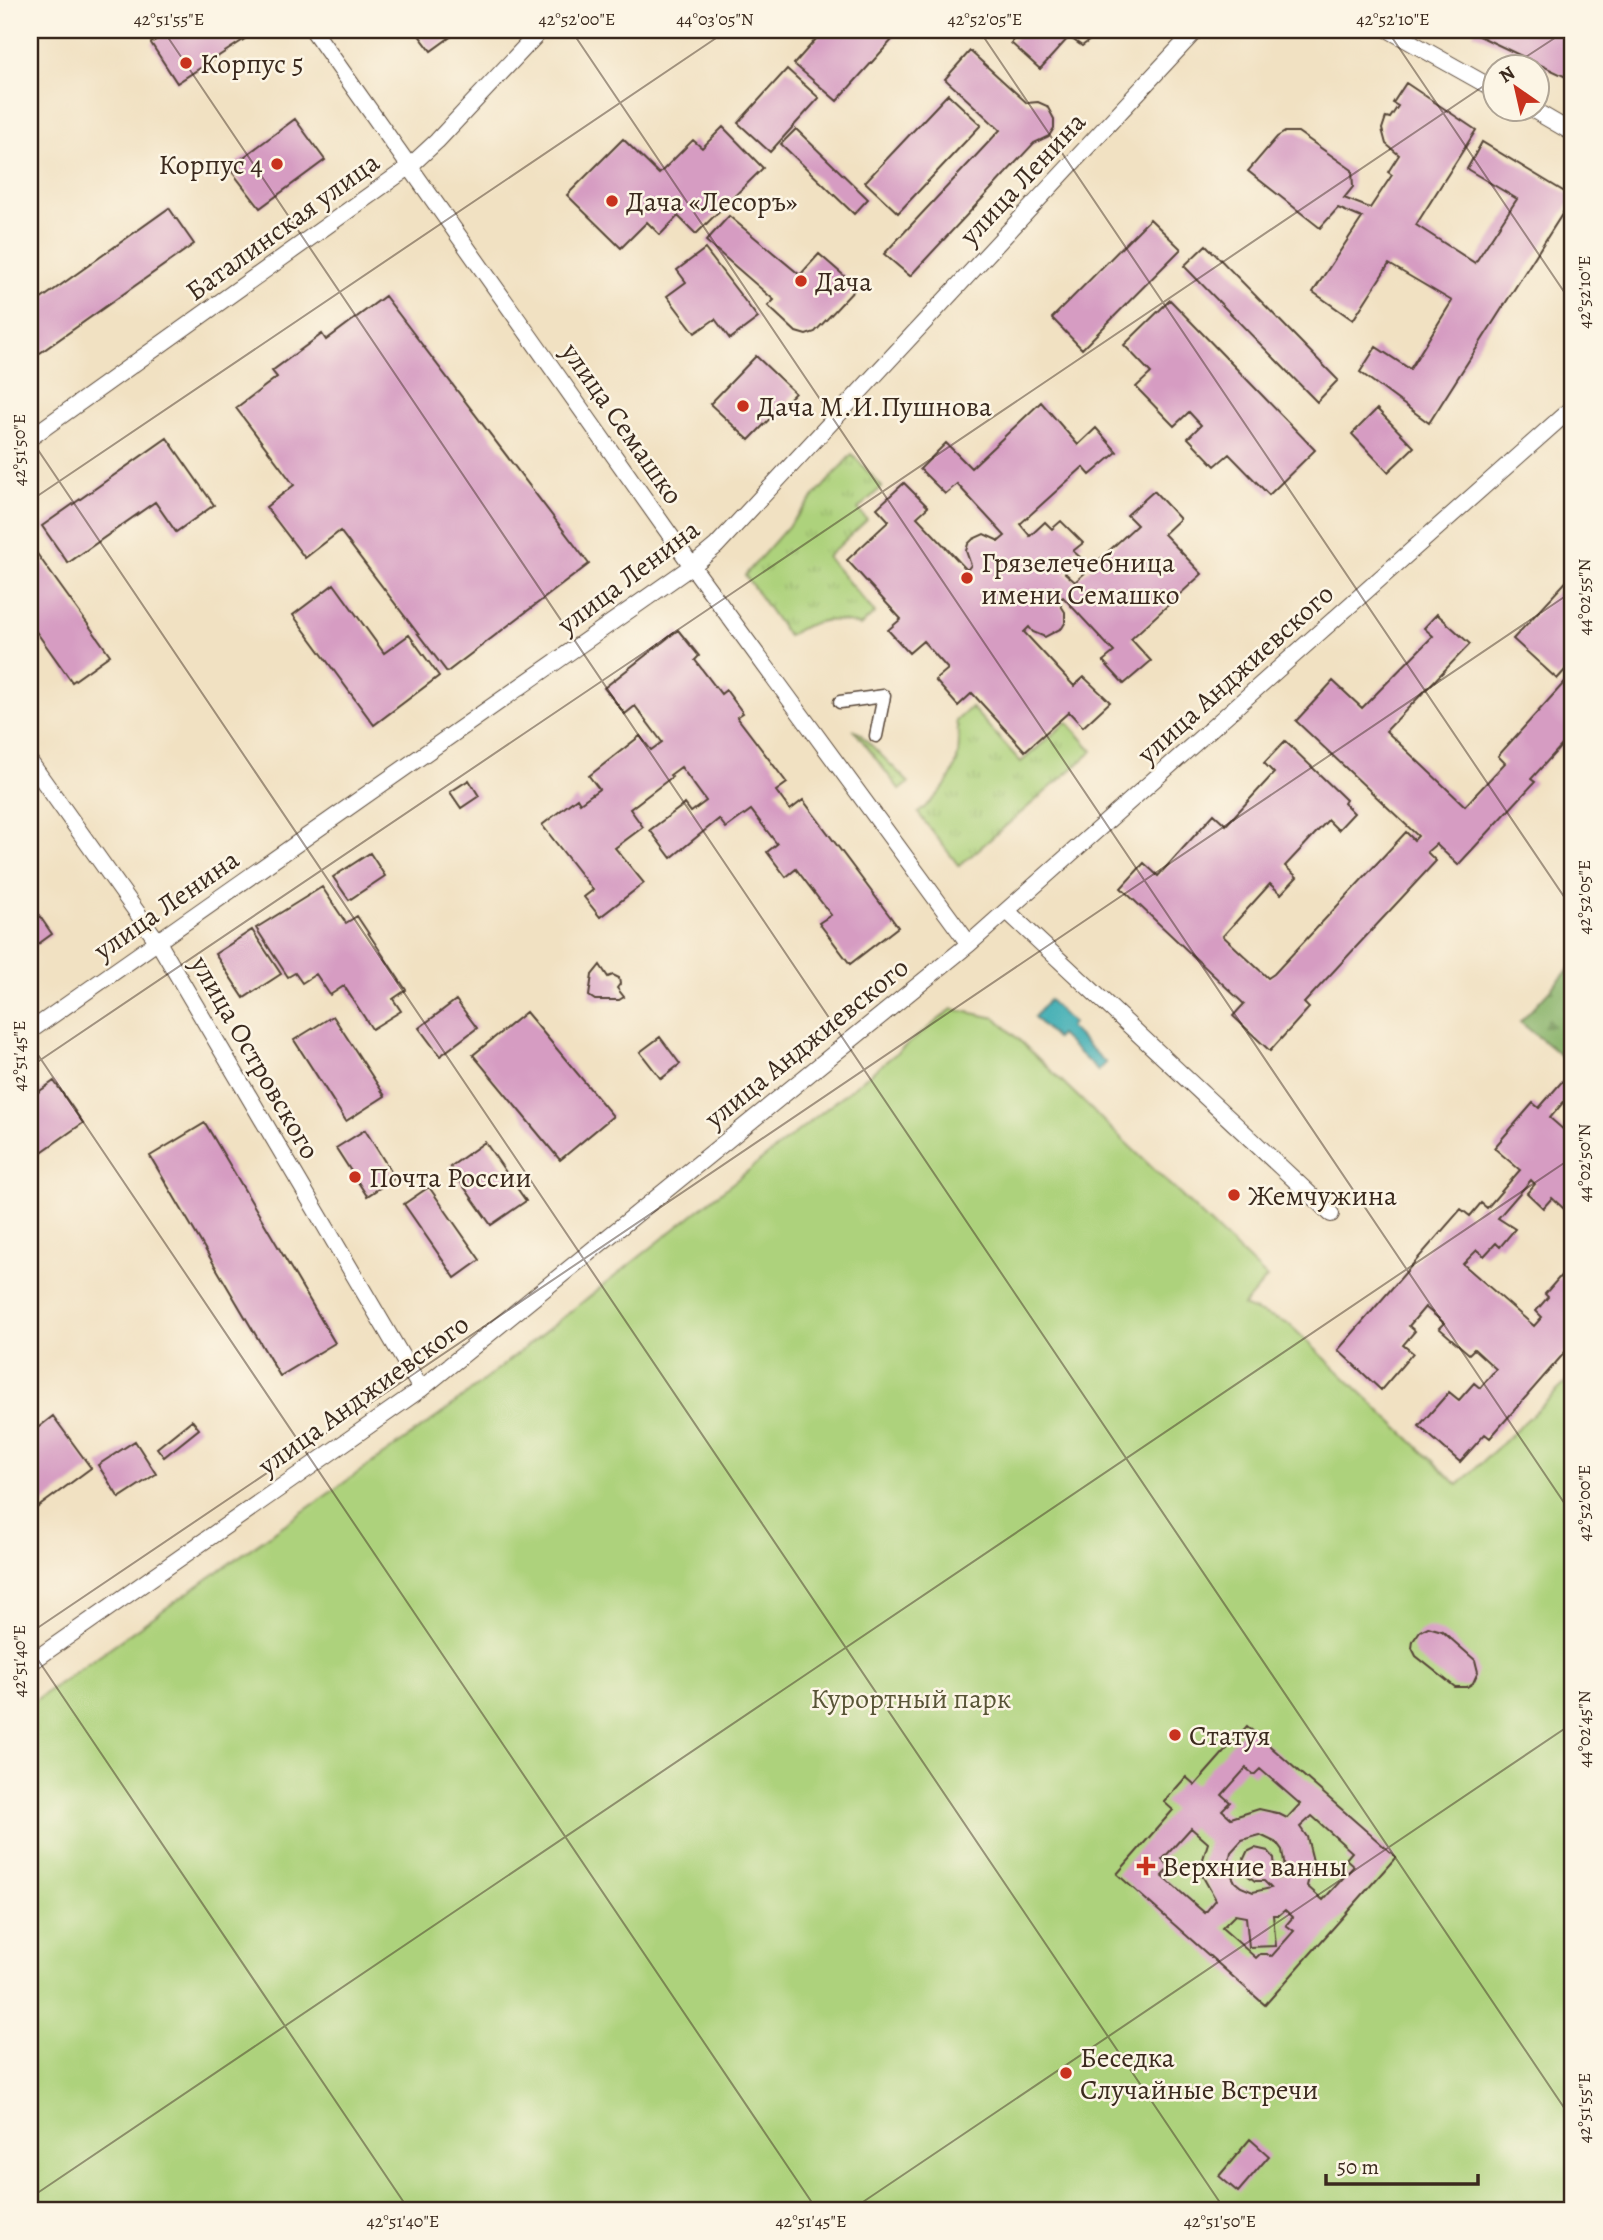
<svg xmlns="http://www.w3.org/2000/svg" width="1603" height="2240" font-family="Alegreya,serif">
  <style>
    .grass { fill: url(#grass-tufts); stroke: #747e4d; stroke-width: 2 }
    .forest { fill: url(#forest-firs); stroke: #626f45; stroke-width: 2 }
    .park { fill: #add27c; stroke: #747e4d; stroke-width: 2 }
    .water { fill: #3bacb3; stroke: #3b6b68; stroke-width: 2 }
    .building { fill: #d69cc2; fill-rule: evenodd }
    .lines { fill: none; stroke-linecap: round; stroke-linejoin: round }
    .pedestrian-casing { stroke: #564537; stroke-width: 15 }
    .minor-casing { stroke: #564537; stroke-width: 18 }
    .pedestrian { stroke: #fff; stroke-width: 12 }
    .minor { stroke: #fff; stroke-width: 16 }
    .ticks { fill: none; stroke: #3b2a1e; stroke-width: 2; stroke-opacity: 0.45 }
    .poi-dot { fill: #c8321e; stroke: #fcf5e5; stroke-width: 2.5 }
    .labels { text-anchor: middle; stroke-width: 5; stroke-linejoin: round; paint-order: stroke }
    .poi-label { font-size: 28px; fill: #3b2a1e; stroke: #fcf5e5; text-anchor: start }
    .street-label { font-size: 28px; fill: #3b2a1e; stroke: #fcf5e5 }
    .park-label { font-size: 28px; fill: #585436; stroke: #fcf5e5 }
    .neatline { fill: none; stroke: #3b2a1e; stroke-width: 2.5 }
    .ticks-label { font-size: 18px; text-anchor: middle; fill: #3b2a1e }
  </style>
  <defs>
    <pattern id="grass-tufts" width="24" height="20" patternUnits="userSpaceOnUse" patternTransform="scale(1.75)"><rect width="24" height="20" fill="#add27c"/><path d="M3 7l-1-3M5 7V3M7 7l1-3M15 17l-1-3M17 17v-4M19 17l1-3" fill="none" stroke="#96b46b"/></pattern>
    <pattern id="forest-firs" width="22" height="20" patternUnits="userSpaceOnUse" patternTransform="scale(1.75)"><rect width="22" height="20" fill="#8ab46c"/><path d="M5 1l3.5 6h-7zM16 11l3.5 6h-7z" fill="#729358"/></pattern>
  </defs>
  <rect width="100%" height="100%" fill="#fcf5e5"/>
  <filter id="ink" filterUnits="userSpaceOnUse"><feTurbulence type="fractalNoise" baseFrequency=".0143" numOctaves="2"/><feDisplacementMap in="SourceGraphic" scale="14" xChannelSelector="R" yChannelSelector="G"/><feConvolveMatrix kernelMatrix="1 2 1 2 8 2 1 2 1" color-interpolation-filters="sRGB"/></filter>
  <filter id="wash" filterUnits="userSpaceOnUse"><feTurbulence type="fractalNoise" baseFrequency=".00686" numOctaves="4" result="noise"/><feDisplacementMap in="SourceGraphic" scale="28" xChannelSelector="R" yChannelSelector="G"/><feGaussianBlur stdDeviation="1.57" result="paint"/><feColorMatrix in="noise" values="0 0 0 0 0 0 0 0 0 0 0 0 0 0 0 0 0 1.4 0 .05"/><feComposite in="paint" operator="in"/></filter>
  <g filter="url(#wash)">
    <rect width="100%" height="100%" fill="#f1e1c2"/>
    <path class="grass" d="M852 454 882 487 858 509 867 520 827 557 875 613 860 626C833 616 811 620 788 636L745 575Z
      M971 707 1021 762 1067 722 1093 751 959 866 918 813C949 788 966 763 956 721Z
      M853 729 859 733 909 783 900 790Z"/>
    <path class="forest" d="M1573 965V1045L1563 1057 1520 1022Z"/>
    <path class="park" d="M952 1009 996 1018 1267 1278 1243 1306 1289 1324 1458 1485 1573 1376V2210H30V1704L440 1415Z"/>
    <path class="water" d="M1049 1000 1072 1023 1069 1027 1106 1063 1098 1071 1060 1035 1056 1039 1034 1017Z"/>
    <g id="blocks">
      <path class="building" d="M172 30H252L254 33 177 83 151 43Z
        M415 30H460L431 51Z
        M824 30H901L837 101 794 64Z
        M1023 30H1091L1090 40 1082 46 1069 37 1040 69 1011 43Z
        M1475 30H1559L1573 36V63L1566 77 1473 33Z
        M970 51 1027 103 1038 102 1047 106 1054 119V128L1049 136 1034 143 910 276 884 254 1000 130 945 79Z
        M787 69 819 98 770 152 738 123Z
        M1406 83 1476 130 1416 225 1475 263 1517 199 1467 169 1482 142 1573 197 1429 423 1360 372 1376 347 1410 369 1452 301 1389 264 1353 320 1313 292 1362 218 1338 208 1320 228 1248 171 1277 137 1285 132H1298L1352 170 1353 187 1344 198 1370 208 1392 175 1388 172 1399 155 1386 144 1382 129 1386 117 1390 118 1398 106 1393 103Z
        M948 94 981 125 898 213 865 182Z
        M295 119 325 160 260 208 229 168Z
        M723 127 763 168 696 234 678 216 660 235 647 222 621 248 567 195 623 139 659 174 693 140 702 148Z
        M796 129 868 199 854 214 781 144Z
        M169 208 194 244 30 360V307Z
        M729 216 800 275 819 254 857 287 815 332 806 335 796 332 768 306 774 300 706 241Z
        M1150 219 1181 249 1082 349 1052 318Z
        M1206 245 1338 380 1317 402 1184 266Z
        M705 249 758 318 730 339 715 319 695 333 667 296 686 282 677 270Z
        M385 296 589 564 447 672 340 531 305 558 266 507 294 485 236 408 277 377 272 371 322 334 326 340Z
        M1170 300 1315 450 1269 495 1229 454 1215 466 1188 438 1201 425 1189 412 1174 426 1136 387 1151 373 1124 345Z
        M756 356 795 393 749 440 710 404Z
        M1041 402 1078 445 1096 428 1117 452 1090 475 1083 467 1020 524 1030 536 1045 522 1052 529 1061 521 1083 543 1073 551 1080 557 1065 573 1075 582 1137 525 1127 515 1154 491 1180 519 1164 534 1202 574 1131 639 1151 661 1124 684 1103 661 1114 652 1063 597 1058 601 1065 612V623L1062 628 1045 637 1033 632 1029 627 1024 632 1074 686 1084 677 1110 702 1083 727 1069 712 1025 751 972 693 958 706 935 680 948 669 923 641 909 653 888 630 901 619 847 560 889 521 877 508 904 483 928 507 917 517 967 570 971 565 966 551 968 544 973 539 984 534 999 541 1005 536 957 484 945 494 920 469 946 443 971 468Z
        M1377 409 1414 447 1388 472 1352 434Z
        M167 438 214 505 176 532 155 502 68 563 42 526Z
        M30 544 110 655 72 682 30 623Z
        M1573 574V733L1531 779 1535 782 1458 865 1436 844 1427 852 1436 861 1304 1003 1309 1008 1270 1051 1233 1016 1244 1004 1121 888 1144 863 1158 876 1214 814 1226 825 1274 773 1264 763 1285 741 1346 800 1344 803 1354 813 1338 830 1328 820 1285 866 1297 877 1281 894 1270 884 1223 936 1268 978 1274 974 1406 832 1414 840 1418 836 1296 721 1333 681 1362 708 1433 636 1424 628 1437 614 1470 644 1386 731 1465 806 1505 763 1498 756 1572 674 1566 669 1557 679 1513 639Z
        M334 584 384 653 409 635 439 676 374 725 293 615Z
        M678 630 699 656 695 660 721 694 726 690 743 713 737 717 787 783 776 791 790 810 803 800 898 927 850 964 819 923 831 915 796 869 786 877 767 852 777 844 751 810 726 828 719 819 671 858 650 830 685 804 691 812 706 801 681 767 670 775 672 777 630 809 643 827 615 848 644 883 600 917 584 897 593 890 542 825 577 798 580 803 599 789 589 776 640 736 651 750 662 742 635 706 625 714 604 688Z
        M469 780 479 796 461 808 450 792Z
        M370 853 385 876 349 900 333 877Z
        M322 887 346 923 357 916 406 990 393 999 401 1011 372 1029 344 986 330 995 316 974 302 983 295 973 288 977 256 928Z
        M30 902 52 934 30 950Z
        M252 930 281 974 244 998 215 954Z
        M600 965 608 977 613 975 619 978 620 984 617 988 624 997 619 1000H595L589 996 592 975Z
        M456 1000 477 1028 440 1056 419 1028Z
        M526 1012 613 1116 560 1160 473 1055Z
        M333 1016 385 1096 346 1121 294 1040Z
        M660 1037 680 1064 661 1079 640 1052Z
        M1573 1045V1067L1563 1057Z
        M1573 1069V1091L1550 1118 1573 1138V1217L1552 1198 1543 1208 1527 1193 1535 1184 1531 1180 1498 1218 1515 1229 1500 1247 1496 1243 1484 1256 1477 1250 1463 1264 1534 1326 1542 1317 1536 1311 1548 1297 1545 1294 1564 1272 1573 1280V1343L1490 1438 1485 1434 1460 1462 1419 1426 1449 1392 1459 1400 1474 1383 1480 1388 1496 1369 1474 1349 1469 1354 1439 1328 1444 1323 1425 1307 1409 1326 1415 1331 1403 1345 1413 1353 1381 1390 1338 1350 1461 1209 1470 1216 1481 1203 1487 1208 1520 1170 1494 1148 1533 1103 1539 1108Z
        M54 1081 83 1123 30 1160V1098Z
        M205 1123 335 1343 280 1376 150 1156Z
        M365 1130 395 1178 367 1196 336 1148Z
        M485 1142 526 1201 491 1225 450 1167Z
        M429 1187 480 1260 455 1278 404 1204Z
        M53 1416 91 1468 30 1513V1434Z
        M192 1420 199 1429 164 1457 157 1448Z
        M135 1441 156 1474 119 1498 98 1465Z
        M1428 1627 1442 1631 1475 1660 1478 1672 1473 1683 1467 1687H1455L1416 1656 1412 1648 1413 1641 1420 1631Z
        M1247 1726 1396 1857 1265 2005 1117 1874 1173 1810 1164 1802 1186 1777 1195 1785ZM1246 1768 1254 1775 1260 1769 1300 1804 1287 1818 1277 1813 1259 1809 1231 1818 1222 1810 1230 1802 1222 1795ZM1312 1816 1352 1852 1346 1859 1354 1866 1323 1900 1307 1886 1313 1861 1307 1837 1300 1827ZM1191 1828 1208 1843 1203 1859V1877L1216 1900 1205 1913 1162 1876 1170 1867 1162 1860ZM1260 1835 1277 1843 1282 1850 1285 1869 1282 1876 1275 1870 1274 1858 1268 1851 1255 1848 1247 1852 1241 1865 1243 1872 1255 1881H1264L1271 1888 1253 1892 1241 1887 1235 1882 1231 1874 1229 1861 1231 1852 1242 1840ZM1285 1910 1293 1917 1286 1925 1294 1931 1271 1957 1267 1954H1260L1256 1958 1222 1928 1235 1915 1246 1917 1249 1947 1276 1946 1273 1915H1279Z
        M1250 2139 1269 2156 1238 2192 1219 2176Z"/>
    </g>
  </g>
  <g filter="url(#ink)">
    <use href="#blocks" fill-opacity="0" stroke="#564537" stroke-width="2"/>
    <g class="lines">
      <g class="pedestrian-casing">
        <path id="pedestrian" d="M840 702 884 696 876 736"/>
      </g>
      <g class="minor-casing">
        <path id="minor" d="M313 30 692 566 969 944
          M1389 30 1494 89
          M1530 108 1573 133
          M30 438 409 167 437 141 541 30
          M30 762 158 942 421 1389
          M1007 911 1331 1214
          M30 1031 692 566 716 546 1196 30
          M30 1663 421 1389 969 944 1573 407"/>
      </g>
      <use href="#pedestrian" class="pedestrian"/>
      <use href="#minor" class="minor"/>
    </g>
  </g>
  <path class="ticks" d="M163 30 1573 2121M571 30 1573 1516M979 30 1573 910M1387 30 1573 305M1512 66 1567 30M30 438 1225 2210M30 501 728 30M30 1043 817 2210M30 1067 1494 79M30 1633 1573 591M30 1648 409 2210M30 2198 1573 1157M851 2210 1573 1723"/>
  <g class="poi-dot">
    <circle cx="186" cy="63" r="7"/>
    <circle cx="277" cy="164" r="7"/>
    <circle cx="612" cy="201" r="7"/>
    <circle cx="801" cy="281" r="7"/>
    <circle cx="743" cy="406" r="7"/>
    <circle cx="967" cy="578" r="7"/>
    <circle cx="355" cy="1177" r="7"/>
    <circle cx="1234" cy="1195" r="7"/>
    <circle cx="1175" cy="1735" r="7"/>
    <path d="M1142.5 1855.5h7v7h7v7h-7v7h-7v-7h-7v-7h7z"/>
    <circle cx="1066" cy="2073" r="7"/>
  </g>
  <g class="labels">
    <g class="poi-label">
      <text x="200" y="73">Корпус 5</text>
      <text x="263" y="174" text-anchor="end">Корпус 4</text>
      <text x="626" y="211">Дача «Лесоръ»</text>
      <text x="815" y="291">Дача</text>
      <text x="757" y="416">Дача М.И.Пушнова</text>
      <text x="981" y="572">Грязелечебница<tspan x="981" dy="32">имени Семашко</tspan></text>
      <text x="369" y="1187">Почта России</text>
      <text x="1248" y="1205">Жемчужина</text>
      <text x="1189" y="1745">Статуя</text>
      <text x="1162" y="1876">Верхние ванны</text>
      <text x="1080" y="2067">Беседка<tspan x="1080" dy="32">Случайные Встречи</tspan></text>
    </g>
    <g class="street-label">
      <text transform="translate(1022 178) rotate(-47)" y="10">улица Ленина</text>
      <text transform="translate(282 226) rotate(-36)" y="10">Баталинская улица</text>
      <text transform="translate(623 423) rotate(55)" y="10">улица Семашко</text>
      <text transform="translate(628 576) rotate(-37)" y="10">улица Ленина</text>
      <text transform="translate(1235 673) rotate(-42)" y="10">улица Анджиевского</text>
      <text transform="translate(166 904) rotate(-35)" y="10">улица Ленина</text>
      <text transform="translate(806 1042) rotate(-39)" y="10">улица Анджиевского</text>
      <text transform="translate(256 1057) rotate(60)" y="10">улица Островского</text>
      <text transform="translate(363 1394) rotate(-36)" y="10">улица Анджиевского</text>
    </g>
    <g class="park-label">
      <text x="911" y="1708">Курортный парк</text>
    </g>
  </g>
  <rect width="1603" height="2240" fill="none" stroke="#fcf5e5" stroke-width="77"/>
  <g transform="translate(1516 88) rotate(326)"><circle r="33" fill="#fcf5e5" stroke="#afa495" stroke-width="2"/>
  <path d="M0-5L12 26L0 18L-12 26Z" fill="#c8321e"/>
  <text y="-10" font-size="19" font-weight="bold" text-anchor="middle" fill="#3b2a1e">N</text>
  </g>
  <path d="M1326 2174v10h152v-10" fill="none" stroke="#3b2a1e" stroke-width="3.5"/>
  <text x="1337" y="2174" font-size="21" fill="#3b2a1e" stroke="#fcf5e5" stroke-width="5" paint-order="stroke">50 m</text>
  <rect x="38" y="38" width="1526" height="2164" class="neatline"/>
  <g class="ticks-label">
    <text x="169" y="25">42°51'55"E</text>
    <text x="577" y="25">42°52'00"E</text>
    <text x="715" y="25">44°03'05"N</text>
    <text x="985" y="25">42°52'05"E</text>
    <text x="1393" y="25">42°52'10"E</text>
    <text transform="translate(1584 292) rotate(-90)" y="6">42°52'10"E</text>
    <text transform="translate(19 450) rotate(-90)" y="6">42°51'50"E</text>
    <text transform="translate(1584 597) rotate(-90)" y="6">44°02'55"N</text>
    <text transform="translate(1584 897) rotate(-90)" y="6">42°52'05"E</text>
    <text transform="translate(19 1056) rotate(-90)" y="6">42°51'45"E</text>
    <text transform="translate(1584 1163) rotate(-90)" y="6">44°02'50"N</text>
    <text transform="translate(1584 1503) rotate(-90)" y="6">42°52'00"E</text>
    <text transform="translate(19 1661) rotate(-90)" y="6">42°51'40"E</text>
    <text transform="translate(1584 1729) rotate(-90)" y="6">44°02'45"N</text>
    <text transform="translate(1584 2108) rotate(-90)" y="6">42°51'55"E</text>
    <text x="403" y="2227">42°51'40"E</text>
    <text x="811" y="2227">42°51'45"E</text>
    <text x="1220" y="2227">42°51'50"E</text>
  </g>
</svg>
